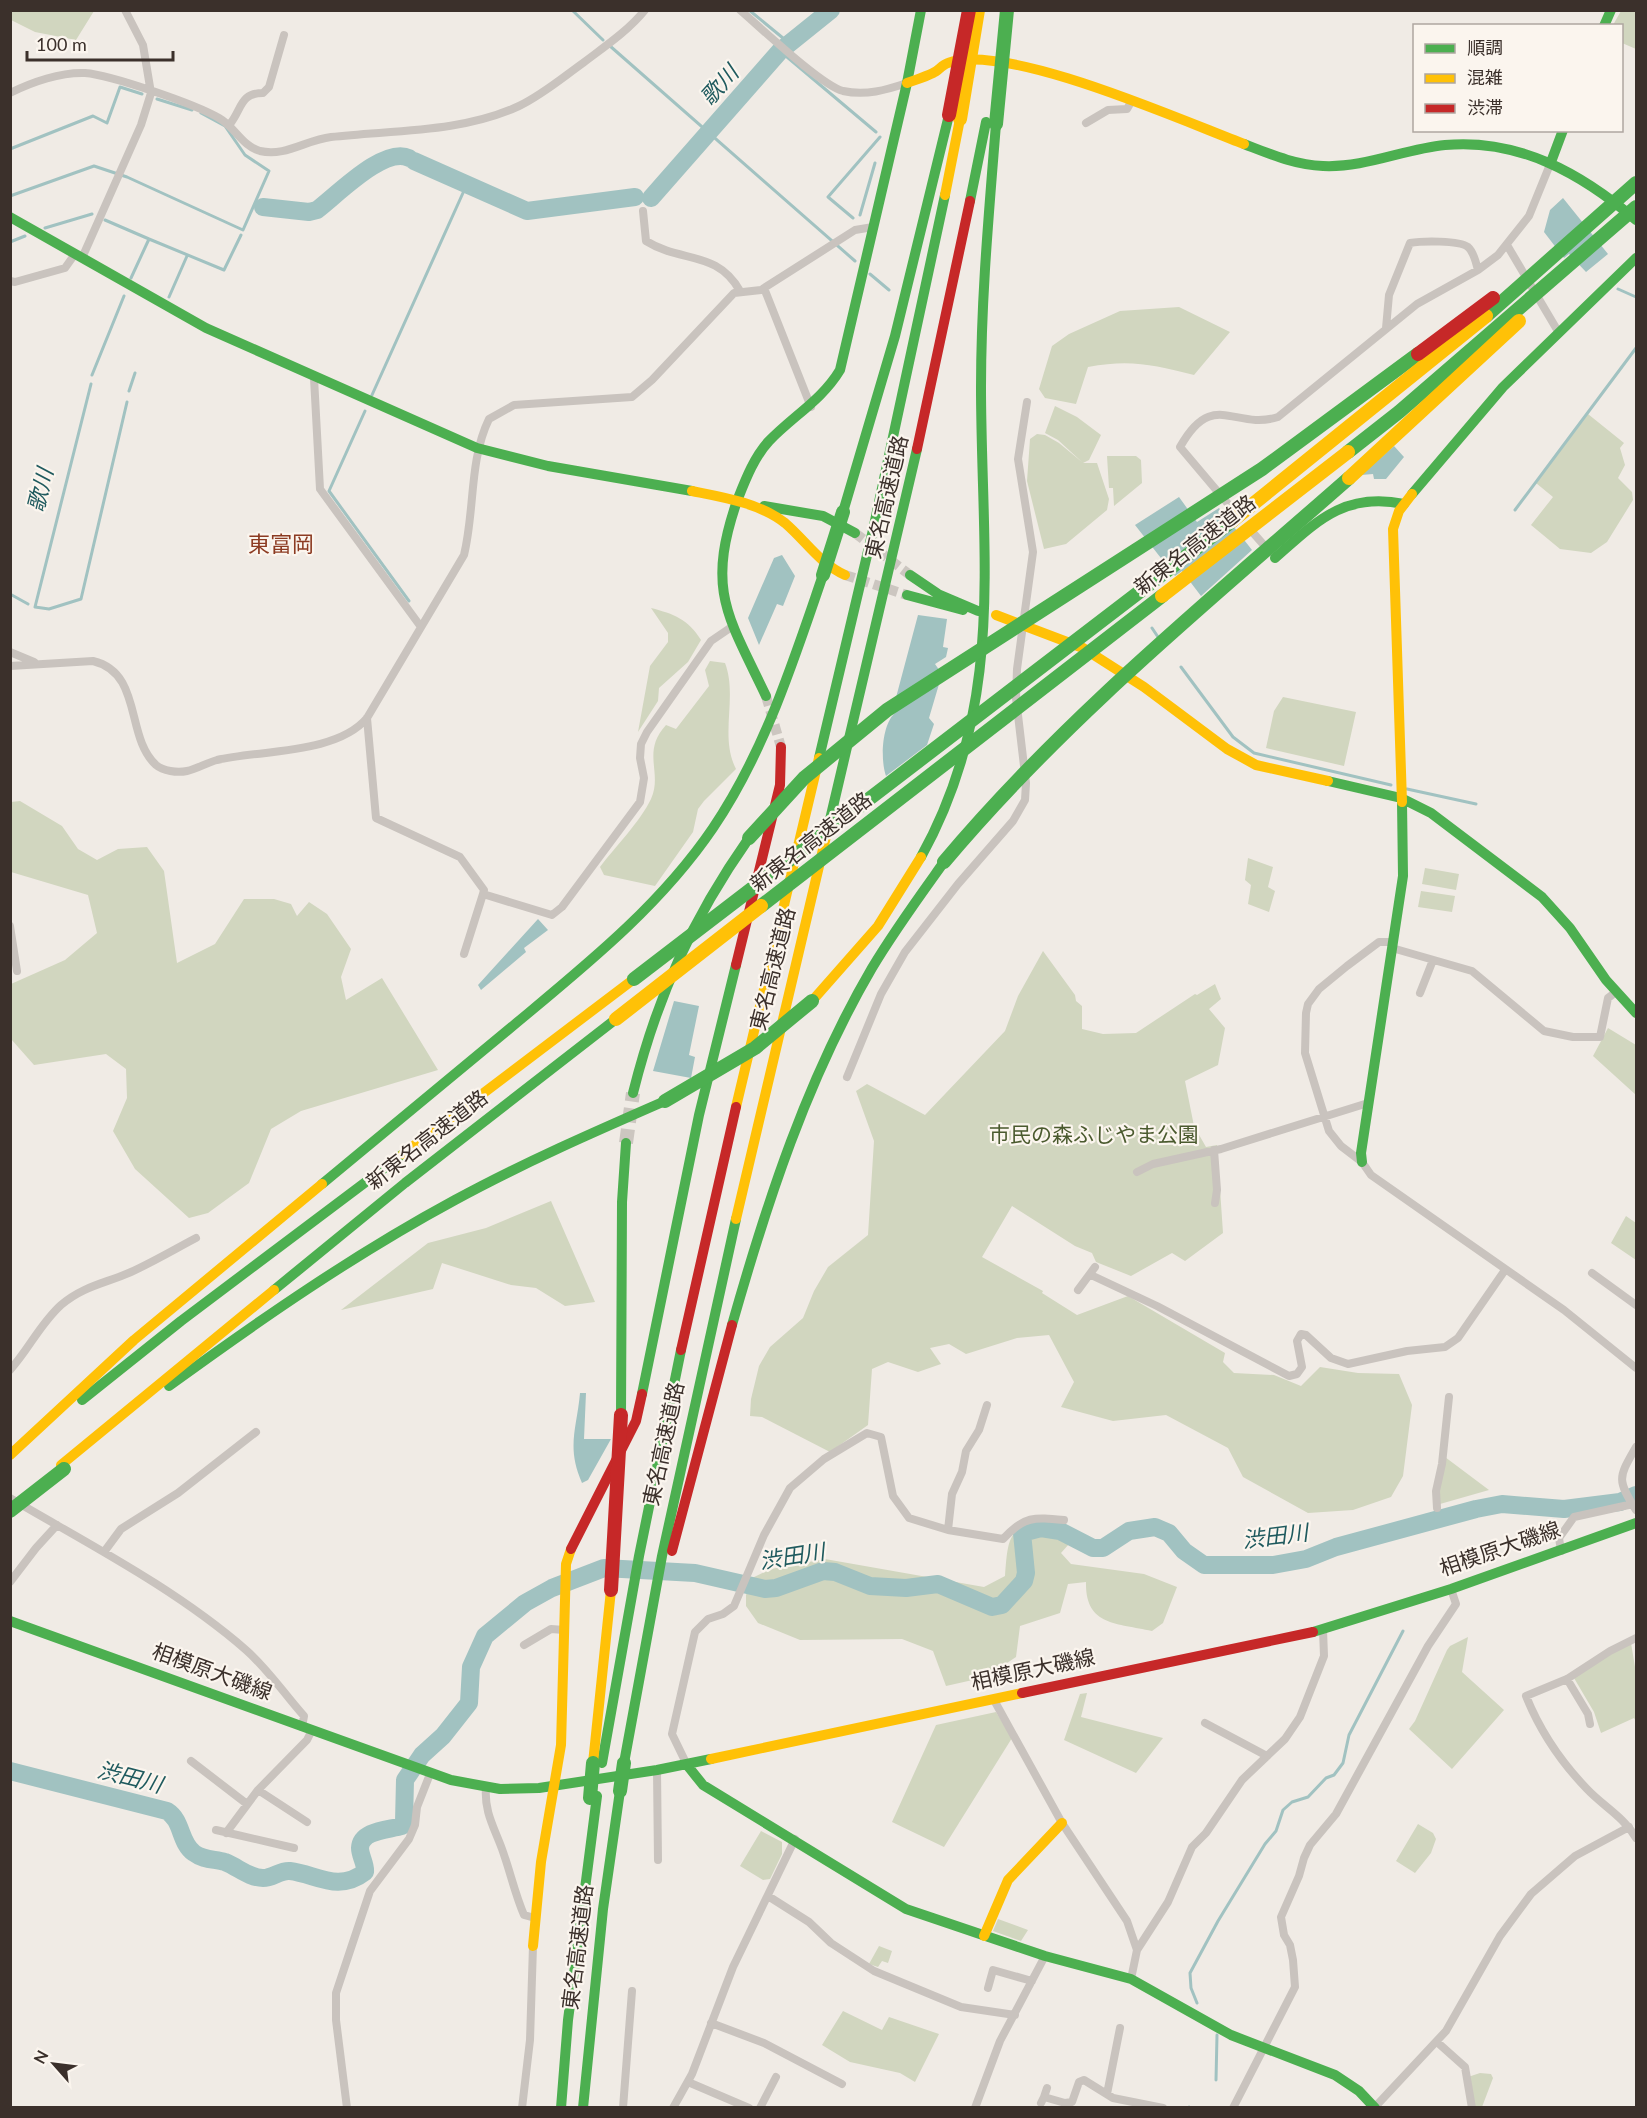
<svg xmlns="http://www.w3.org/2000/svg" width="1647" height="2118" font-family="Lato,'Noto Sans JP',sans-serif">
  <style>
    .green { fill: #d1d6bf }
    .water { fill: #a1c2c1 }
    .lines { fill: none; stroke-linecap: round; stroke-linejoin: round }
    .stream { stroke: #a1c2c1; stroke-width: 3 }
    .river { stroke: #a1c2c1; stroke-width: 18 }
    .secondary-tunnel { stroke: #ccc6c0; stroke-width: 10; stroke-dasharray: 10 5; stroke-linecap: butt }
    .highway-tunnel { stroke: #ccc6c0; stroke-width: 14; stroke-dasharray: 14 7; stroke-linecap: butt }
    .street { stroke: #c9c3be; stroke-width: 8 }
    .fast { stroke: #4caf50; stroke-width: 10 }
    .slow { stroke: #ffc107; stroke-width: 10 }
    .jam { stroke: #c62828; stroke-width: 10 }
    .fast-bridge { stroke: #4caf50; stroke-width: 14 }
    .slow-bridge { stroke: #ffc107; stroke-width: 14 }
    .jam-bridge { stroke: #c62828; stroke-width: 14 }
    .labels { text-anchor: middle; stroke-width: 4.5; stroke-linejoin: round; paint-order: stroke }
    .street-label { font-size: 21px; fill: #3b302b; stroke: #fbf5ee }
    .park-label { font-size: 21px; fill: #4a5a2e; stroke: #fbf5ee }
    .water-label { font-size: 22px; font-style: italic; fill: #1f5a5e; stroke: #fbf5ee }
    .neighbourhood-label { font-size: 22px; fill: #8c3b22; stroke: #fbf5ee }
  </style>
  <rect width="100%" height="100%" fill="#f0ebe5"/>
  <path class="green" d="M11 10H94V11L76 40 35 32 11 20Z
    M1621 11H1636V49L1622 43V26L1613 25Z
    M1179 307 1230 332 1194 375C1153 365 1131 359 1088 367L1076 404 1045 398 1039 389 1052 346 1069 334 1120 311Z
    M1055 406 1077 417 1101 435 1089 460 1083 463H1097L1109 499 1107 510 1066 544 1044 549 1027 481 1030 439 1037 434 1045 435 1059 443 1082 462 1058 440 1045 433Z
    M1588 414 1624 443 1620 448 1625 465 1618 478 1632 492 1633 500 1607 542 1591 553 1560 549 1531 525 1553 497 1536 483Z
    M1107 456H1136L1141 460 1142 483 1114 506 1113 488H1109Z
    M651 608C674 614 688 619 701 640L688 662 659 688 658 701 638 732 650 666 668 642V633Z
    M710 661 725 663C738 697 719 736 736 769L704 801 698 809 693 832 655 886 604 875 600 867C615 847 640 822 651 799 663 773 641 752 666 725L676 729 709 686 705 670Z
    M1283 697 1356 712 1344 766 1266 748 1274 711Z
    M20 801 62 826 78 849 97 860 118 849 147 847 164 871 177 963 215 944 244 899H274L291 904 297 916 309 902 327 914 351 949 341 977 346 1000 382 978 438 1070 301 1111 271 1129 249 1183 208 1213 189 1218 135 1169 113 1131 127 1098 126 1069 106 1054 34 1065 11 1039V984L65 960 97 933 88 895 11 872V802Z
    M1248 858 1273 867 1268 887 1275 891 1269 912 1248 904 1251 885 1245 880Z
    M1425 868 1459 874 1456 890 1422 884Z
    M1421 891 1455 896 1452 912 1418 907Z
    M1043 951 1075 995 1076 1001 1082 1006V1029L1103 1034 1136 1033 1195 994 1197 995 1215 984 1221 999 1209 1009 1225 1028 1218 1065 1185 1081 1194 1126 1206 1147 1217 1145 1223 1233 1185 1261 1172 1253 1131 1276 1096 1262 1092 1253 1075 1246 1012 1206 982 1257 1043 1291 1042 1293 1077 1315 1128 1296 1225 1353 1223 1362 1234 1373 1274 1375 1301 1386 1320 1367 1358 1373 1399 1374 1412 1405 1403 1476 1391 1497 1353 1510 1308 1513 1243 1477 1228 1448 1166 1415 1113 1421 1061 1407 1074 1382 1049 1335 1017 1338 966 1354 949 1344 930 1348 941 1364 918 1372 888 1362 872 1369 868 1425 830 1452 762 1417 750 1416 751 1399 759 1366 770 1347 803 1318 814 1291 828 1267 868 1235 874 1141 856 1091 867 1084 925 1115 1005 1031 1018 996Z
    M1608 1028 1636 1045V1095L1593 1056Z
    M551 1201 595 1302 565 1306 536 1288 511 1285 442 1263 433 1289 341 1310 428 1243 486 1228Z
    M1626 1216 1636 1223V1260L1611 1243Z
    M1445 1457 1489 1490 1440 1504 1438 1498Z
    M1048 1522 1061 1525 1069 1544 1061 1553 1071 1564 1144 1574 1177 1587 1163 1623 1152 1631C1117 1623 1085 1626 1086 1582L1068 1584 1060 1613 1020 1626 1016 1657 986 1677 946 1686 933 1651 902 1639 800 1640 758 1623 746 1606V1595L752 1578 771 1569 825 1559 984 1587 1005 1576C1008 1541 1007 1523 1048 1522Z
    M1468 1637 1462 1672 1504 1710 1452 1769 1409 1729 1415 1721 1447 1650 1450 1646Z
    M1631 1643 1636 1673V1721L1634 1718 1601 1733 1594 1712 1574 1678 1615 1651Z
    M1087 1693 1081 1717 1163 1738 1136 1773 1064 1740 1080 1694Z
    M996 1712 1012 1738 944 1847 892 1822 936 1725Z
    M1418 1824 1433 1833 1436 1839 1431 1853 1415 1873 1396 1861Z
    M761 1831 782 1842V1854L770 1879 763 1880 740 1866Z
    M998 1919 1028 1930 1021 1941 993 1931Z
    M879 1946 892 1951 888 1963 882 1961 878 1967 869 1964Z
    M843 2011 882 2030 889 2017 939 2034 915 2082 900 2073 850 2062 822 2045Z
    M1480 2073 1491 2074 1493 2078 1482 2107H1474L1468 2077Z"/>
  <path class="water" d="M1563 198 1608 254 1586 272 1569 254 1564 258 1544 232 1550 210Z
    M1394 446 1404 457 1386 479H1374L1373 474 1361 475Z
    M1179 497 1197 522 1219 508 1252 550 1201 596 1182 571 1175 576 1135 525Z
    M782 555 795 576 783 606 777 604 759 645 748 618 774 558Z
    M918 615 947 619 943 647 948 648 946 657 935 664 942 674 929 718 934 724 927 745 886 776C880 759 882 723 896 712L894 705Z
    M538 919 548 930 524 948 526 952 481 990 478 985Z
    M674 1001 699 1006 689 1055 695 1057 691 1078 653 1071Z
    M580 1393H586L584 1439H611L588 1480 582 1483C566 1447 577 1428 580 1393Z"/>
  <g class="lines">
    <path class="stream" d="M572 10 603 40
      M749 10 789 43
      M610 46 855 261
      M787 57 876 132
      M157 99 192 110
      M10 149 93 116 107 123 120 87 142 94
      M10 196 94 166 127 177 243 230 269 171 245 155 225 126 201 113
      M860 215 875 163
      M853 218 828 197 880 137
      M105 220 149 239
      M45 228 92 214
      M10 242 25 236
      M870 274 889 290
      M131 278 149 239 224 270 241 235
      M1618 289 1636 297
      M169 297 187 256
      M92 375 124 296
      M91 384 35 607 49 609 81 599 127 402
      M129 391 135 373
      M372 395 467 184
      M365 411 329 491 409 601
      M1515 510 1636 348
      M10 594 28 604
      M1152 628 1158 637
      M1181 667 1233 737 1254 753 1391 785
      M1407 789 1476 804
      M1197 2003 1191 1988 1190 1973 1218 1921 1265 1844 1276 1831 1283 1810 1292 1802 1308 1797 1326 1778 1334 1775 1343 1763 1349 1735 1403 1631
      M1216 2080 1217 2035
      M1187 2108 1189 2107"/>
    <path class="river" d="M414 161 527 211 635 197
      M651 198 780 51 831 10
      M263 207 309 212 317 210C337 195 384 146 409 158
      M10 1771 167 1811C183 1821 179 1842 194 1853 203 1860 215 1859 225 1862 238 1867 249 1878 263 1878 273 1878 280 1870 290 1871 316 1874 338 1893 365 1872 366 1864 360 1856 360 1848 361 1830 389 1830 402 1826L404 1822 405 1780 422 1755 443 1736 469 1703 471 1667 485 1636 525 1603 552 1588 604 1568 695 1573 765 1589 776 1588 823 1571 835 1572 870 1586 906 1588 938 1584 992 1607 1002 1605 1024 1581 1026 1573 1022 1533 1041 1528 1060 1531 1093 1548H1103L1129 1531 1155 1527 1169 1533 1184 1551 1204 1565H1273L1306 1559 1336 1547 1476 1509 1502 1504 1564 1509 1620 1502 1636 1495"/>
    <path class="secondary-tunnel" d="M855 533 910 575
      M845 575 907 595
      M766 696 781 747"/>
    <path class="highway-tunnel" d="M626 1143 633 1093"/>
    <path class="street" d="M740 10C761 28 821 85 843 91 866 96 886 90 907 83
      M10 93C32 82 61 72 85 73 111 75 195 104 219 118 235 127 242 146 260 151 285 157 306 140 331 137 392 130 461 133 519 106 542 95 562 78 583 63 604 47 628 31 645 10
      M1086 123 1108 110 1127 109 1131 102
      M230 124C242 109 240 93 263 93L269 87 284 35
      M643 211 646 241C681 263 717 250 740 291
      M1507 245 1559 333
      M82 258 141 125 151 93 143 45 125 10
      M10 281 15 282 65 268 75 254
      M764 288 811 407
      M1386 328 1389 295 1410 243C1421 241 1459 240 1468 247 1474 252 1476 263 1478 270
      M314 378 320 489 421 627
      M1240 518 1180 447C1213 388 1234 431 1278 417L1417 304 1478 270 1498 255 1529 216 1551 162
      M1248 527 1270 552
      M10 652 34 662
      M10 666 93 661C143 673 125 737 156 765 163 771 177 773 187 771 197 769 206 763 217 760 260 750 337 754 367 718L464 555C475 510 469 460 489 419L514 405 632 397 652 380 734 293 761 290 855 230 873 227
      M367 718 376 818 460 857 484 890 483 894 552 915 562 907 640 802 644 778 640 758 641 744 647 732 711 641 733 626
      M10 926 17 971
      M1393 942H1379L1347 966 1319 989 1308 1004 1306 1013 1305 1053 1329 1131 1341 1146 1362 1162 1371 1175 1564 1310 1636 1368
      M1392 948 1472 971 1544 1031 1573 1037H1600L1608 998 1616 992
      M464 954 483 894
      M1420 993 1433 960
      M847 1077 881 994 905 952 958 884 1013 821 1025 800 1026 783 1016 698 1017 669 1033 552 1018 459 1027 402
      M1214 1150 1217 1190 1215 1203
      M1137 1172 1153 1164 1221 1149 1368 1103
      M1592 1273 1636 1305
      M1091 1275 1157 1306 1289 1376 1297 1374 1302 1367 1297 1341 1301 1334 1306 1335 1331 1358 1348 1364 1407 1351 1445 1347 1458 1338 1505 1270
      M1078 1290 1095 1267
      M10 1370C29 1349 40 1324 61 1305 83 1286 106 1283 131 1272 153 1262 175 1249 196 1238
      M1636 1447C1619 1477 1616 1479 1636 1510
      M10 1498C90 1545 176 1589 246 1650 268 1669 285 1695 304 1716L302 1727
      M1437 1508 1436 1491 1442 1464 1449 1397
      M948 1530 952 1494 962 1472 966 1451 979 1430 987 1405
      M1561 1551 1559 1538 1574 1517 1633 1504
      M104 1552 121 1529 178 1493 256 1432
      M10 1582 36 1548 57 1525
      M1636 1638 1610 1651 1567 1679 1526 1696C1540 1731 1561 1762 1587 1789 1603 1806 1624 1817 1636 1838
      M524 1645 551 1629 564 1630
      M1567 1679 1588 1714 1590 1724
      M994 1700 1062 1823 1127 1921 1137 1950 1131 1979
      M1205 1723 1267 1756
      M191 1761 247 1804
      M687 1765 672 1734 695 1632 708 1619 723 1614 734 1606 764 1535 790 1488 824 1459 867 1433 881 1437 893 1496 909 1518 948 1530 1003 1539C1024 1516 1034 1517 1064 1520
      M657 1770 658 1860
      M486 1787C484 1812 494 1827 502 1849 510 1871 515 1894 524 1915L535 1918
      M258 1790 307 1822
      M216 1830 294 1848
      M226 1833 258 1790 307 1740 312 1730
      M768 1896 809 1922 831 1943 874 1971 961 2007 1015 2015
      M1137 1950 1168 1902 1192 1847 1206 1833 1242 1780 1285 1739 1300 1717 1324 1656 1323 1630
      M988 1988 993 1970 1032 1981
      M711 2023 764 2043 842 2084
      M1437 2042 1465 2067 1472 2108
      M688 2082 749 2108
      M1107 2094 1120 2028
      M1044 2097 1047 2088
      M1041 2103 1044 2097 1065 2103 1072 2102 1079 2082 1084 2080 1113 2098 1163 2108
      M1375 2107 1446 2031 1500 1936 1531 1894 1575 1856 1629 1827
      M347 2108 336 2020V1993L370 1891 409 1839 415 1825 417 1807 430 1774
      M522 2108 530 2040 533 1946
      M623 2108 632 1991
      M673 2108 692 2074 733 1967 795 1839
      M760 2108 776 2077
      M975 2108 1000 2041 1045 1956
      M1233 2108 1295 1987 1293 1960 1290 1945 1284 1935 1281 1917 1299 1876 1304 1858 1310 1845 1336 1814 1428 1646 1456 1604 1451 1589"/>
    <path class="fast" d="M1604 26 1611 10
      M1244 144C1270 154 1295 165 1323 166 1365 168 1404 149 1445 145 1519 138 1582 174 1636 220
      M1551 162 1563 130
      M970 201 986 122
      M10 217 206 328 477 448 548 466 692 491
      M1412 494 1503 387 1636 258
      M764 506 823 516 855 533
      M843 512 895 336 949 115
      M1275 558C1317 521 1344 492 1404 504
      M910 575 938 594 978 611
      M907 595 963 610
      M766 696C728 616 706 591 737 501 745 481 754 457 769 441 793 416 822 400 840 370L907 83 921 10
      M819 758 873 530 945 195
      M1328 781 1401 798 1431 813 1542 897 1570 928 1606 980 1636 1013
      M828 828 917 449
      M921 857C1007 702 981 554 981 387 981 299 989 212 996 124
      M633 1093C657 997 692 919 749 838
      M1362 1162 1361 1153 1403 876 1402 802
      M322 1184C386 1131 450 1078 514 1025 586 965 660 906 713 828 765 751 793 662 823 575
      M274 1290 405 1183 616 1019
      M732 1325C767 1202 807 1079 872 968 894 931 919 897 944 862
      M169 1386C261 1319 355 1254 455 1200 523 1163 594 1132 665 1101
      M642 1394 699 1115 736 965
      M82 1400 181 1321 403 1154
      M621 1415 622 1202 626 1143
      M10 1621 451 1780 500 1789 539 1788 657 1770 711 1759
      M1313 1632 1451 1589 1636 1523
      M602 1763 639 1556 681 1350
      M624 1763 662 1556 736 1219
      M687 1765 703 1785 906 1909 1045 1956 1131 1979 1231 2035 1335 2075 1359 2091 1375 2108
      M561 2108 568 2020 597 1796
      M583 2108 603 1909 620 1791"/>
    <path class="slow" d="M907 83C915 80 925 77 933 73 938 71 942 65 948 63 1006 42 1183 121 1244 144
      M945 195 960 119
      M692 491C722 497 760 503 785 523 806 541 819 563 845 575
      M996 615 1083 648 1144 687 1227 749 1256 765 1328 781
      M1402 802 1393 529 1399 511 1412 494
      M812 1001 878 926 921 857
      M736 1107 819 758
      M403 1154 634 979
      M736 1219 828 828
      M10 1455 134 1340 322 1184
      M61 1465 274 1290
      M711 1759 1022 1693
      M593 1763 611 1590
      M984 1936 1008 1880 1062 1823
      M533 1946 541 1862 561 1745 566 1564 571 1549"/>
    <path class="jam" d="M917 449 970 201
      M736 965 780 785 781 747
      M681 1350 736 1107
      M571 1549 636 1421 642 1394
      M672 1551 732 1325
      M1022 1693 1313 1632"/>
    <path class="fast-bridge" d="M996 124 1007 10
      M1486 316 1636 183
      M1348 452 1399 412 1636 207
      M823 575 843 512
      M749 838 804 778 887 710 1262 469 1418 354
      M944 862C1064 719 1209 601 1349 478
      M761 906 1162 596
      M634 979 1232 521
      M665 1101 755 1048 812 1001
      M10 1511 64 1469
      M620 1791 624 1763
      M590 1798 593 1763"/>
    <path class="slow-bridge" d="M960 119 978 10
      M1349 478 1519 321
      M1232 521 1486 316
      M1162 596 1348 452
      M616 1019 761 906"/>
    <path class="jam-bridge" d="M949 115 969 10
      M1418 354 1493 298
      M611 1590 621 1415"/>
  </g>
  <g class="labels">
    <g class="street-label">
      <text transform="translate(887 497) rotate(-77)" y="7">東名高速道路</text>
      <text transform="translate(1195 545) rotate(-38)" y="7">新東名高速道路</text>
      <text transform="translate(811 842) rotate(-38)" y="7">新東名高速道路</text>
      <text transform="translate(773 969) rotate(-76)" y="7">東名高速道路</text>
      <text transform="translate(427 1140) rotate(-38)" y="7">新東名高速道路</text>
      <text transform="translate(664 1444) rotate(-78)" y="7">東名高速道路</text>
      <text transform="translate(1500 1549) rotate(-19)" y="7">相模原大磯線</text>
      <text transform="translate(1033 1670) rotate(-12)" y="7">相模原大磯線</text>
      <text transform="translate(212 1672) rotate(20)" y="7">相模原大磯線</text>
      <text transform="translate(578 1947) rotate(-83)" y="7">東名高速道路</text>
    </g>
    <g class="park-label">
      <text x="1094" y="1142">市民の森ふじやま公園</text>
    </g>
    <g class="water-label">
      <text transform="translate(719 85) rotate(-48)" y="8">歌川</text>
      <text transform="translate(40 490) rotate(-76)" y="8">歌川</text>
      <text transform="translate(1275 1536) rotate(-7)" y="8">渋田川</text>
      <text transform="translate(792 1556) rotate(-9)" y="8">渋田川</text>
      <text transform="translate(130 1777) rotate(14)" y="8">渋田川</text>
    </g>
    <g class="neighbourhood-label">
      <text x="281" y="552">東富岡</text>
    </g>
  </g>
  <rect width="1647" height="2118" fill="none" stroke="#3b302b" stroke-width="24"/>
  <rect x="1413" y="24" width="210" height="108" fill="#fbf5ee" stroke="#aea6a0" stroke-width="1.5"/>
  <rect x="1425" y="44" width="30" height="9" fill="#4caf50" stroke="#aea6a0" stroke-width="1.5"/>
  <text x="1467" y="54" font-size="18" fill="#3b302b">順調</text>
  <rect x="1425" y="74" width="30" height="9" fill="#ffc107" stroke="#aea6a0" stroke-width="1.5"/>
  <text x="1467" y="84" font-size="18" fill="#3b302b">混雑</text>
  <rect x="1425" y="104" width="30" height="9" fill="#c62828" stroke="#aea6a0" stroke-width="1.5"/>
  <text x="1467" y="114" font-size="18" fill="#3b302b">渋滞</text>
  <g transform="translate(54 2064) rotate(298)" stroke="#fbf5ee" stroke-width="4.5" paint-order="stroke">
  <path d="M0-4.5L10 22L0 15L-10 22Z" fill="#3b302b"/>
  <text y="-9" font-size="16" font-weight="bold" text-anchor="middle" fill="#3b302b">N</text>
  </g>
  <path d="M27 51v9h146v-9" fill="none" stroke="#3b302b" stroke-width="3"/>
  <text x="36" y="51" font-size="18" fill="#3b302b" stroke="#fbf5ee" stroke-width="4.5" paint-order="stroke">100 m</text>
</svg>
